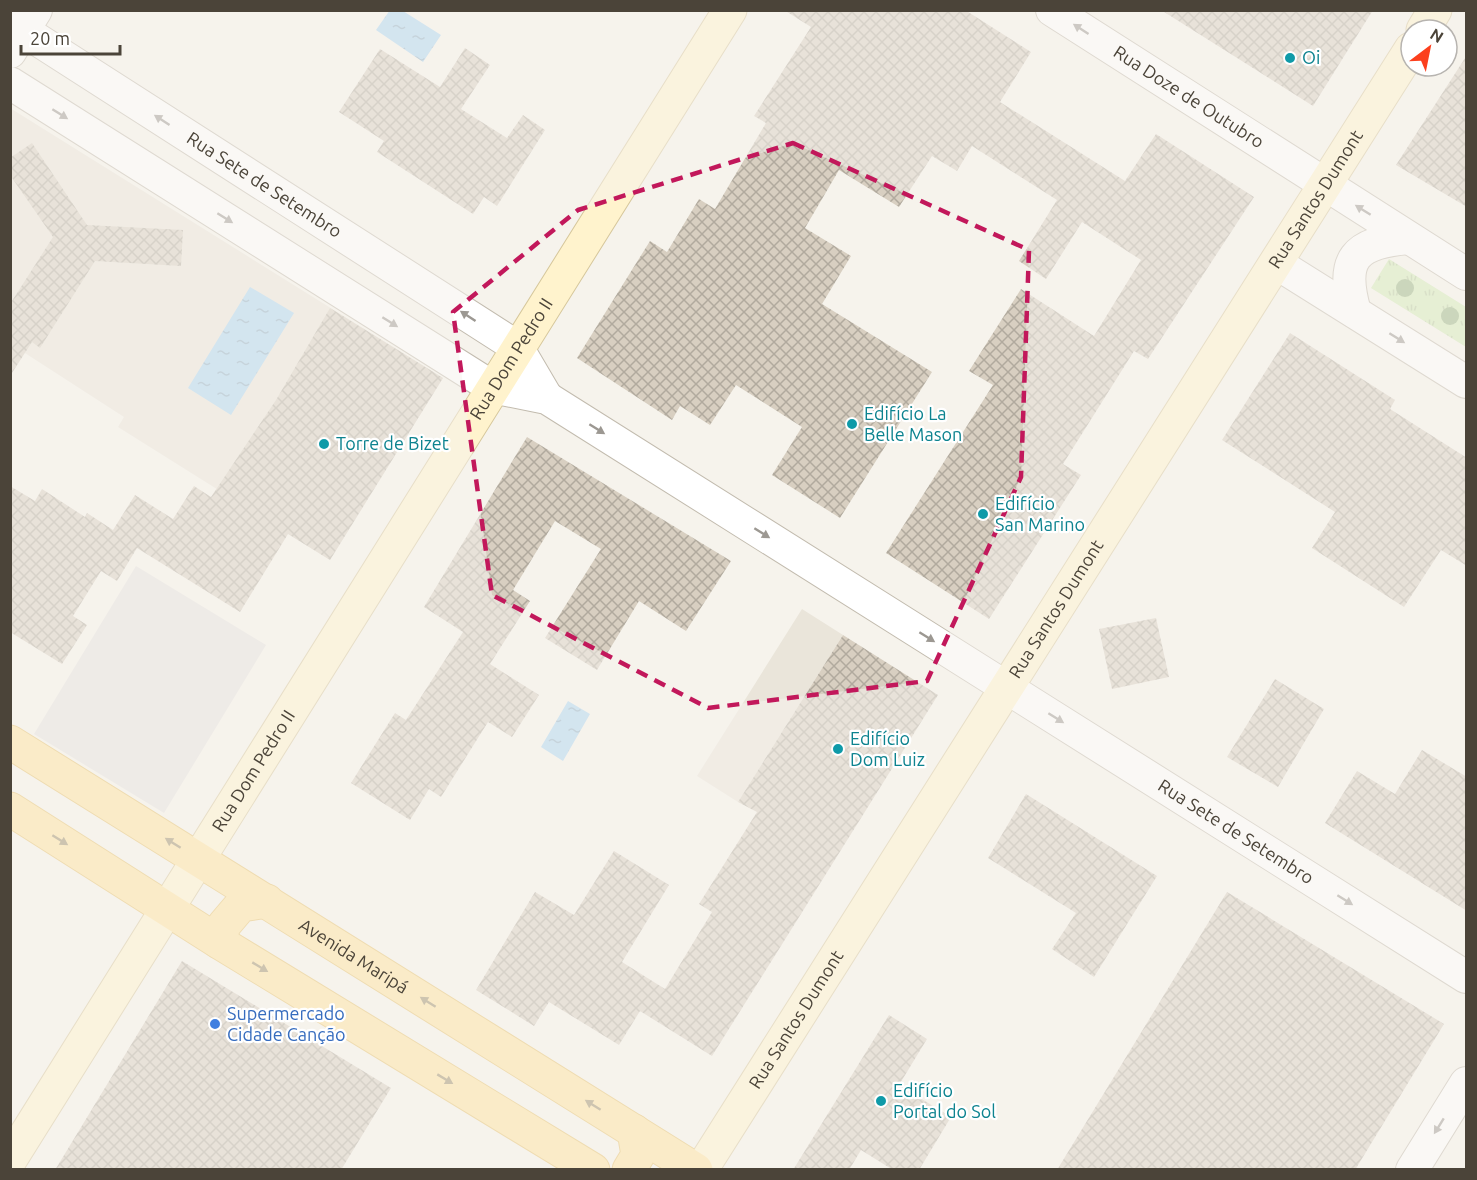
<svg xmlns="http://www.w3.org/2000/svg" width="1477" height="1180" font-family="Ubuntu,sans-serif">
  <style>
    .residential { fill: #eae5da }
    .grass { fill: url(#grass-tufts) }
    .parking { fill: #e5e3e0 }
    .water { fill: url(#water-ripples) }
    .building { fill: url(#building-cross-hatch) }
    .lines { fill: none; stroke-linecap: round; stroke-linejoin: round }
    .street-casing { stroke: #c2bbae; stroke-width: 34 }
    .secondary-casing { stroke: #d6c79b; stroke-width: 35 }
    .primary-casing { stroke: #e6c16a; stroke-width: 35 }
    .street { stroke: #fff; stroke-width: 32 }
    .secondary { stroke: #fff3cd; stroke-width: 33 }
    .primary { stroke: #ffe39c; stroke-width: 33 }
    .tree { fill: #97b381 }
    .oneway { fill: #9c9892 }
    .oneway2 { fill: #9c8c66 }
    .marked { fill: none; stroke: #c2185b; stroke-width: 4.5; stroke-dasharray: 12 8; stroke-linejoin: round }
    .culture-dot { fill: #0f9aa8; stroke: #fff; stroke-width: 2 }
    .shop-dot { fill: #3f7fe0; stroke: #fff; stroke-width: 2 }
    .labels { text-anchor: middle; stroke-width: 4.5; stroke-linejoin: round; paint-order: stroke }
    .culture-label { font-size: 18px; fill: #0d838f; stroke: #fff; text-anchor: start }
    .street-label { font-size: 18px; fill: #4b4439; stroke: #fff }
    .shop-label { font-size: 18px; fill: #366cbe; stroke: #fff; text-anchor: start }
  </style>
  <defs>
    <pattern id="grass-tufts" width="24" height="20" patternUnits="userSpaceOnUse" patternTransform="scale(1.5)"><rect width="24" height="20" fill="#d2eab5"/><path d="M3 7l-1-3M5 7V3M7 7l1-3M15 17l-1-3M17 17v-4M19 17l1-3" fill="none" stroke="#b6ca9c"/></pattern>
    <pattern id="water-ripples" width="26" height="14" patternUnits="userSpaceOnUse" patternTransform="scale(1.5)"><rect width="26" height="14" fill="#a9d4f2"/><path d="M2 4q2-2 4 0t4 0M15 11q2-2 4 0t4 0" fill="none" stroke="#8caec5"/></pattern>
    <pattern id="building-cross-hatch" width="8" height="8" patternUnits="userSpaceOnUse" patternTransform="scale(1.5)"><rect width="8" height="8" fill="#d8cfc1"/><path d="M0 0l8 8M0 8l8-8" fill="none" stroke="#b1aa9e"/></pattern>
  </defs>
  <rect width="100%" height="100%" fill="#f6f3ec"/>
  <path class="residential" d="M10 108 443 378 330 560 118 427 124 417 11 344Z
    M802 609 843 635 738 802 697 776Z"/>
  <path class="grass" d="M1389 259 1466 307V347L1371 288Z"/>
  <path class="parking" d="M136 566 266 645 164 813 34 734Z"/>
  <path class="water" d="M390 10 403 11 441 35 423 62 376 30Z
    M250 287 294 313 231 415 188 388Z
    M568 701 590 714 563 761 541 747Z"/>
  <path class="building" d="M784 10H965L1031 52 1000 102 1125 181 1156 134 1254 197 1148 359 1134 351 1063 464 1081 475 989 619 886 553 993 385 969 371 1021 289 1094 336 1141 260 1082 222 1046 279 1019 261 1057 200 972 146 957 171 932 156 899 207 839 170 805 228 851 256 822 304 932 372 840 518 772 475 802 427 736 385 710 425 680 406 672 420 577 358 650 241 667 252 699 199 715 209 766 123 754 116 811 27Z
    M1161 10H1373L1313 106Z
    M465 48 490 65 461 109 507 138 523 115 545 130 497 206 484 197 473 214 377 152 384 141 339 112 380 49 440 87Z
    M1467 55V207L1396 165Z
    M32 143 87 225 183 230 181 266 95 261 40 348 32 342 10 376V304L53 237 10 175V158Z
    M330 308 443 378 330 560 288 534 240 612 137 548 117 581 101 571 73 616 87 625 62 664 10 632V486L35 501 42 489 85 517 87 513 113 530 135 495 173 519 194 486 211 497 276 400Z
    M1290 333 1395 400 1390 409 1467 458V566L1441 550 1404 607 1312 548 1335 512 1222 440Z
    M527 437 731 561 686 631 639 601 597 670 545 638 601 549 555 521 513 590 530 601 490 664 539 695 512 737 488 722 441 797 429 789 410 820 351 783 395 713 406 720 463 632 424 607Z
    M1156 618 1169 677 1112 689 1099 629Z
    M843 635 938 695 712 1056 640 1011 619 1045 549 1002 534 1026 476 990 535 892 574 915 614 851 669 885 622 962 665 989 712 912 699 904 757 812 738 802Z
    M1275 679 1324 709 1278 787 1227 757Z
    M1422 750 1467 777V911L1325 823 1357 771 1395 794Z
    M1026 794 1157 876 1094 977 1052 949 1076 913 988 858Z
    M1227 892 1444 1024 1355 1170H1057Z
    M182 961 391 1088 341 1170H55Z
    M889 1015 927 1039 899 1085 951 1117 919 1170H893L861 1150 849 1170H793Z"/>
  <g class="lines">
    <g class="street-casing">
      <g id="street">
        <path id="s1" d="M1052 10 1466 274"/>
        <path id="s2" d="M10 22 517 347 547 398"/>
        <path d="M10 52 36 10"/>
        <path id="s3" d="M10 83 492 387 547 398 1466 977"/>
        <path d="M1276 263 1466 382"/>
        <path d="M1355 312C1340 259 1354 243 1408 238"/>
        <path d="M1412 1170 1466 1083"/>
      </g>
    </g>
    <g class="secondary-casing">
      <g id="secondary">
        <path d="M1423 30 1435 10"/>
        <path id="s4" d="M10 1160 730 10"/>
        <path id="s5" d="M701 1170 1411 49"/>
      </g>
    </g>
    <g class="primary-casing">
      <g id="primary">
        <path id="s6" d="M10 742 696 1170"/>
        <path d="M10 809 219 942 593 1170"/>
        <path d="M219 942 224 925 241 905 267 901"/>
        <path d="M629 1170 638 1155 634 1131"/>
      </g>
    </g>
    <use href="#street" class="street"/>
    <use href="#secondary" class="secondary"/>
    <use href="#primary" class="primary"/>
  </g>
  <g class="tree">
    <circle cx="1405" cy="288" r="9"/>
    <circle cx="1450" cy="316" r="9"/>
  </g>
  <defs><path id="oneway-solid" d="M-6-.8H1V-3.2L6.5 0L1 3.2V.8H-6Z" transform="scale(1.5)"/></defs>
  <g class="oneway">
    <use href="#oneway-solid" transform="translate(1081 29) rotate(-147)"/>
    <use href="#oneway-solid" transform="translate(60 114) rotate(32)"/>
    <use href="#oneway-solid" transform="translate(162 120) rotate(-147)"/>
    <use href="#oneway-solid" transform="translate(1363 210) rotate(-148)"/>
    <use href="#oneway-solid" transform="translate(225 218) rotate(32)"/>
    <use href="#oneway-solid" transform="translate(468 316) rotate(-147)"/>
    <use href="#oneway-solid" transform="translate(390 322) rotate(32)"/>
    <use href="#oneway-solid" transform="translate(1397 338) rotate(32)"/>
    <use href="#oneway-solid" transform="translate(597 429) rotate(32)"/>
    <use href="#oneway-solid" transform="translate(762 533) rotate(32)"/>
    <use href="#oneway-solid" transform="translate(927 637) rotate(32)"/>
    <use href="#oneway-solid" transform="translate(1056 718) rotate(32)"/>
    <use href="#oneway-solid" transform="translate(1345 900) rotate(32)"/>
    <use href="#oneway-solid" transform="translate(1439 1126) rotate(122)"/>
  </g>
  <g class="oneway2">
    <use href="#oneway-solid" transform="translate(60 840) rotate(32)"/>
    <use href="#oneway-solid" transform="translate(173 843) rotate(-148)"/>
    <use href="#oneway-solid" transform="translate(260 967) rotate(31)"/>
    <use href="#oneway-solid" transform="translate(428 1002) rotate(-148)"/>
    <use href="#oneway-solid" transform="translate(445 1079) rotate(31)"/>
    <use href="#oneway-solid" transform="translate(593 1105) rotate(-148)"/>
  </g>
  <path d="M0 0H1477V1180H0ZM793 143 1029 250 1021 477 927 681 708 708 492 595 453 312 578 210Z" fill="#f6f3ec" fill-opacity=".55" fill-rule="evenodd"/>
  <path class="marked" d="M793 143 1029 250 1021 477 927 681 708 708 492 595 453 312 578 210Z"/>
  <g class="culture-dot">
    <circle cx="1290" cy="58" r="6"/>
    <circle cx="852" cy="424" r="6"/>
    <circle cx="324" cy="444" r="6"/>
    <circle cx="983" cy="514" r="6"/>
    <circle cx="838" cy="749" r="6"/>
    <circle cx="881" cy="1101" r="6"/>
  </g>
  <circle class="shop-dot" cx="215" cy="1024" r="6"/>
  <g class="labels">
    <g class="culture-label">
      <text x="1302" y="64">Oi</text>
      <text x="864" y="420">Edifício La<tspan x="864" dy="21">Belle Mason</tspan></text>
      <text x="336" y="450">Torre de Bizet</text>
      <text x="995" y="510">Edifício<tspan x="995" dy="21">San Marino</tspan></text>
      <text x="850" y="745">Edifício<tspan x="850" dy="21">Dom Luiz</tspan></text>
      <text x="893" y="1097">Edifício<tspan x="893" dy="21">Portal do Sol</tspan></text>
    </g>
    <g class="street-label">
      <text dy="6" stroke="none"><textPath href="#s1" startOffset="162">Rua Doze de Outubro</textPath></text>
      <text dy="6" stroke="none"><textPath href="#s2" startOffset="302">Rua Sete de Setembro</textPath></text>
      <text dy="6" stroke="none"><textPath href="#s5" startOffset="1149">Rua Santos Dumont</textPath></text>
      <text dy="6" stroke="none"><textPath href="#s4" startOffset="945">Rua Dom Pedro II</textPath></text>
      <text dy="6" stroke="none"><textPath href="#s5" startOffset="664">Rua Santos Dumont</textPath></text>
      <text dy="6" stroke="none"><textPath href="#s4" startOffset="459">Rua Dom Pedro II</textPath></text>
      <text dy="6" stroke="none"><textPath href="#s3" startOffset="1440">Rua Sete de Setembro</textPath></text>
      <text dy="6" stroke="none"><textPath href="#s6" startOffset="405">Avenida Maripá</textPath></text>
      <text dy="6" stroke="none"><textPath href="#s5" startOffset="178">Rua Santos Dumont</textPath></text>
    </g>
    <g class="shop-label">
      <text x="227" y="1020">Supermercado<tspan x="227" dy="21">Cidade Canção</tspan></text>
    </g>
  </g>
  <rect width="1477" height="1180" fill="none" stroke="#4b4439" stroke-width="24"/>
  <g transform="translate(1429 48) rotate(32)"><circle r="28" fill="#ffffff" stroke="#b7b4b0" stroke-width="1.5"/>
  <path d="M0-4.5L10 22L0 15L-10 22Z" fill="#fc3f1d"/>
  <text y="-9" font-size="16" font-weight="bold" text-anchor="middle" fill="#4b4439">N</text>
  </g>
  <path d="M21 45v9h99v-9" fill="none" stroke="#4b4439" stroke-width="3"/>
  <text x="30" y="45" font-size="18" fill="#4b4439" stroke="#ffffff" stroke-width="4.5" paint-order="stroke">20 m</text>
</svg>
